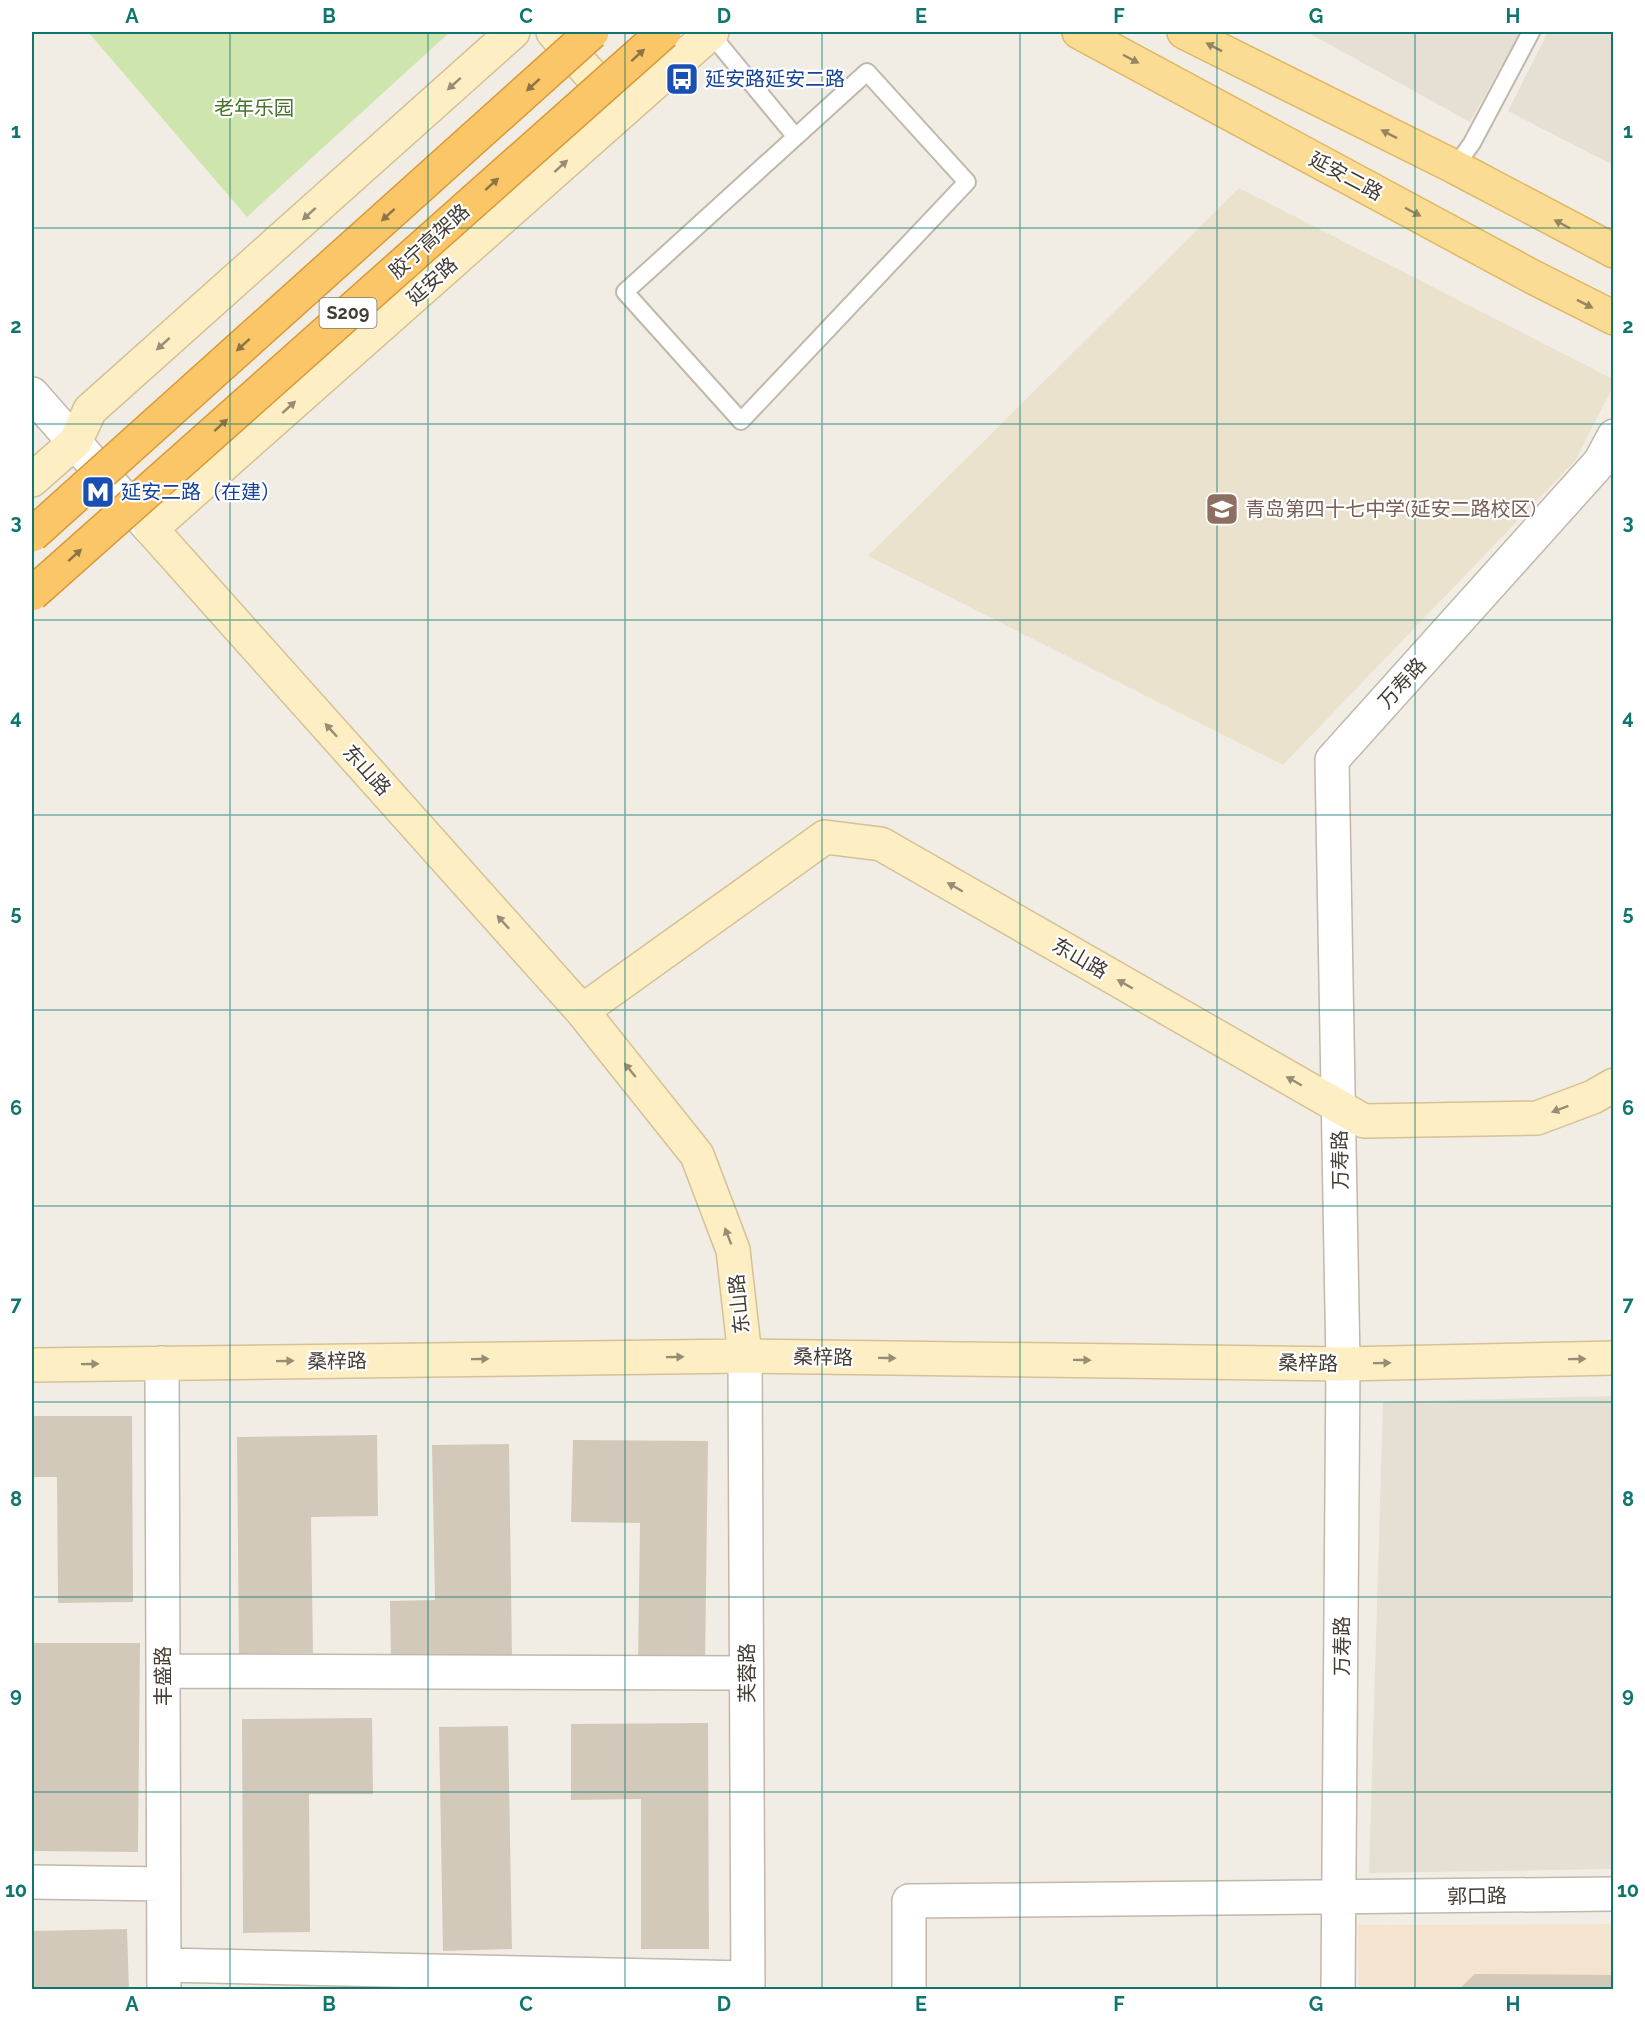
<svg xmlns="http://www.w3.org/2000/svg" width="1645" height="2021" font-family="Raleway,'Noto Sans SC',sans-serif">
  <style>
    .residential { fill: #e6dfd3 }
    .commercial { fill: #f4e4cf }
    .education { fill: #ebe2ce }
    .green { fill: #cee6ae }
    .building { fill: #d3c9ba }
    .lines { fill: none; stroke-linecap: round; stroke-linejoin: round }
    .lane-casing { stroke: #c0b8aa; stroke-width: 20 }
    .street-casing { stroke: #c0b8aa; stroke-width: 36 }
    .secondary-casing { stroke: #d4c297; stroke-width: 36 }
    .primary-casing { stroke: #e0b864; stroke-width: 36 }
    .lane { stroke: #fff; stroke-width: 16 }
    .street { stroke: #fff; stroke-width: 33 }
    .secondary { stroke: #fdeec3; stroke-width: 33 }
    .primary { stroke: #fbdc94; stroke-width: 33 }
    .highway-bridge-casing { stroke: #d99a37; stroke-width: 36; stroke-linecap: butt }
    .highway-bridge { stroke: #fac667; stroke-width: 33 }
    .oneway { fill: #96855f }
    .oneway2 { fill: #8d7448 }
    .oneway3 { fill: #978d74 }
    .grid { fill: none; stroke: #0f766e; stroke-width: 1.5; stroke-opacity: 0.55 }
    .labels { text-anchor: middle; stroke-width: 4.5; stroke-linejoin: round; paint-order: stroke }
    .shield { fill: #fff; stroke: #7c7771; stroke-width: 1.5 }
    .shield-label { font-size: 18px; font-weight: bold; fill: #443d34 }
    .transit-label { font-size: 20px; fill: #164399; stroke: #fff; text-anchor: start }
    .park-label { font-size: 20px; fill: #47742a; stroke: #fff }
    .street-label { font-size: 20px; fill: #443d34; stroke: #fff }
    .education-label { font-size: 20px; fill: #785e54; stroke: #fff; text-anchor: start }
    .neatline { fill: none; stroke: #0f766e; stroke-width: 2 }
    .grid-label { font-size: 20px; text-anchor: middle; font-weight: bold; fill: #0f766e }
  </style>
  <rect width="100%" height="100%" fill="#f2ede4"/>
  <path class="residential" d="M1307 32H1520L1470 122Z
    M1548 32H1613V165L1508 111Z
    M1613 1396V1869L1369 1873 1383 1402Z"/>
  <path class="commercial" d="M1613 1924V1989H1359L1358 1925Z"/>
  <path class="education" d="M1239 188 1613 379V387L1575 461 1283 765 868 556Z"/>
  <path class="green" d="M88 32H450L247 217Z"/>
  <path class="building" d="M32 1416H132L133 1602 58 1603 57 1477H32Z
    M377 1435 378 1516 311 1517 313 1653 239 1654 237 1437Z
    M573 1440 708 1441 705 1665 638 1664 640 1523 571 1522Z
    M509 1444 512 1657 391 1659 390 1601 435 1600 432 1445Z
    M32 1643H140L138 1852 32 1851Z
    M372 1718 373 1794H309L310 1932 243 1933 242 1719Z
    M708 1723 709 1949H641V1799L571 1800V1724Z
    M508 1726 512 1949 443 1951 439 1727Z
    M127 1929 129 1990H32V1931Z
    M1475 1974 1614 1975V1990H1458Z"/>
  <g class="lines">
    <g class="lane-casing">
      <path id="lane" d="M710 33 795 136
        M867 72 967 182 741 421 625 292Z
        M1455 167 1472 143 1531 32"/>
    </g>
    <g class="street-casing">
      <path id="street" d="M32 394 150 528
        M745 1356 748 1990
        M162 1363 164 1990
        M163 1671 746 1673
        M32 1882 163 1884
        M164 1965 748 1978
        M909 1990V1901L1614 1894
        M1338 1990 1343 1364 1332 760 1600 462 1614 436"/>
    </g>
    <g class="secondary-casing">
      <path id="secondary" d="M553 32 620 108
        M712 32 151 529 582 1011 697 1155 733 1250 745 1356
        M32 480 75 442 90 410 513 32
        M582 1011 825 837 881 844 1364 1121 1537 1118 1593 1097 1614 1085
        M32 1365 745 1356 1343 1364 1614 1358"/>
    </g>
    <g class="primary-casing">
      <path id="primary" d="M1079 32 1531 276 1614 318
        M1184 32 1455 167 1614 251"/>
    </g>
    <use href="#lane" class="lane"/>
    <use href="#street" class="street"/>
    <use href="#secondary" class="secondary"/>
    <use href="#primary" class="primary"/>
    <g class="highway-bridge-casing">
      <path id="highway-bridge" d="M32 535 592 32
        M32 594 664 32"/>
    </g>
    <use href="#highway-bridge" class="highway-bridge"/>
  </g>
  <defs><path id="oneway-solid" d="M-6-.8H1V-3.2L6.5 0L1 3.2V.8H-6Z" transform="scale(1.5)"/></defs>
  <g class="oneway">
    <use href="#oneway-solid" transform="translate(1214 47) rotate(-153)"/>
    <use href="#oneway-solid" transform="translate(1131 59) rotate(28)"/>
    <use href="#oneway-solid" transform="translate(1389 134) rotate(-153)"/>
    <use href="#oneway-solid" transform="translate(1413 212) rotate(28)"/>
    <use href="#oneway-solid" transform="translate(1562 224) rotate(-152)"/>
    <use href="#oneway-solid" transform="translate(1585 304) rotate(27)"/>
  </g>
  <g class="oneway2">
    <use href="#oneway-solid" transform="translate(638 55) rotate(-42)"/>
    <use href="#oneway-solid" transform="translate(533 85) rotate(138)"/>
    <use href="#oneway-solid" transform="translate(492 184) rotate(-42)"/>
    <use href="#oneway-solid" transform="translate(388 215) rotate(138)"/>
    <use href="#oneway-solid" transform="translate(243 345) rotate(138)"/>
    <use href="#oneway-solid" transform="translate(221 425) rotate(-42)"/>
    <use href="#oneway-solid" transform="translate(75 555) rotate(-42)"/>
  </g>
  <g class="oneway3">
    <use href="#oneway-solid" transform="translate(454 84) rotate(138)"/>
    <use href="#oneway-solid" transform="translate(561 166) rotate(-42)"/>
    <use href="#oneway-solid" transform="translate(309 214) rotate(138)"/>
    <use href="#oneway-solid" transform="translate(163 344) rotate(138)"/>
    <use href="#oneway-solid" transform="translate(289 407) rotate(-42)"/>
    <use href="#oneway-solid" transform="translate(331 730) rotate(-132)"/>
    <use href="#oneway-solid" transform="translate(955 887) rotate(-150)"/>
    <use href="#oneway-solid" transform="translate(503 922) rotate(-132)"/>
    <use href="#oneway-solid" transform="translate(1125 984) rotate(-150)"/>
    <use href="#oneway-solid" transform="translate(630 1070) rotate(-129)"/>
    <use href="#oneway-solid" transform="translate(1294 1081) rotate(-150)"/>
    <use href="#oneway-solid" transform="translate(1560 1109) rotate(159)"/>
    <use href="#oneway-solid" transform="translate(728 1236) rotate(-111)"/>
    <use href="#oneway-solid" transform="translate(675 1357) rotate(-1)"/>
    <use href="#oneway-solid" transform="translate(887 1358) rotate(1)"/>
    <use href="#oneway-solid" transform="translate(480 1359) rotate(-1)"/>
    <use href="#oneway-solid" transform="translate(1577 1359) rotate(-1)"/>
    <use href="#oneway-solid" transform="translate(1082 1360) rotate(1)"/>
    <use href="#oneway-solid" transform="translate(285 1361) rotate(-1)"/>
    <use href="#oneway-solid" transform="translate(1382 1363) rotate(-1)"/>
    <use href="#oneway-solid" transform="translate(90 1364) rotate(-1)"/>
  </g>
  <path class="grid" d="M230 32V1990M428 32V1990M625 32V1990M822 32V1990M1020 32V1990M1217 32V1990M1415 32V1990M32 228H1614M32 424H1614M32 620H1614M32 815H1614M32 1010H1614M32 1206H1614M32 1402H1614M32 1597H1614M32 1792H1614"/>
  <defs>
    <g id="bus-square" transform="scale(1.725)"><rect x="-9" y="-9" width="18" height="18" rx="4" fill="#1a4fb4" stroke="#fff"/><path d="M-5-6H5V4H4V6H2V4H-2V6H-4V4H-5ZM-3.5-4V0h7V-4ZM-3.5 1.2v1.5H-2V1.2ZM2 1.2v1.5H3.5V1.2Z" fill="#fff"/></g>
    <g id="metro-square" transform="scale(1.725)"><rect x="-9" y="-9" width="18" height="18" rx="4" fill="#1a4fb4" stroke="#fff"/><path d="M-5.5 5V-5H-3L0 0L3-5H5.5V5H3V-.5L0 4L-3-.5V5Z" fill="#fff"/></g>
    <g id="school-square" transform="scale(1.725)"><rect x="-9" y="-9" width="18" height="18" rx="4" fill="#8d6e63" stroke="#fff"/><path d="M0-5L7-2L0 1L-7-2ZM-4 1L0 2.5L4 1V4Q0 6-4 4Z" fill="#fff"/></g>
  </defs>
  <g fill-rule="evenodd">
    <use href="#bus-square" x="682" y="79"/>
    <use href="#metro-square" x="98" y="492"/>
    <use href="#school-square" x="1222" y="509"/>
  </g>
  <g class="labels">
    <rect class="shield" x="319.5" y="298" width="57" height="30" rx="4.5"/>
    <g class="shield-label">
      <text x="348" y="319">S209</text>
    </g>
    <g class="transit-label">
      <text x="705" y="86">延安路延安二路</text>
      <text x="121" y="499">延安二路（在建）</text>
    </g>
    <g class="park-label">
      <text x="254" y="115">老年乐园</text>
    </g>
    <g class="street-label">
      <text transform="translate(1346 176) rotate(28)" y="7">延安二路</text>
      <text transform="translate(429 241) rotate(-42)" y="7">胶宁高架路</text>
      <text transform="translate(432 281) rotate(-42)" y="7">延安路</text>
      <text transform="translate(1402 683) rotate(-48)" y="7">万寿路</text>
      <text transform="translate(367 770) rotate(48)" y="7">东山路</text>
      <text transform="translate(1080 958) rotate(30)" y="7">东山路</text>
      <text transform="translate(1340 1160) rotate(-91)" y="7">万寿路</text>
      <text transform="translate(739 1304) rotate(-96)" y="7">东山路</text>
      <text transform="translate(823 1357) rotate(1)" y="7">桑梓路</text>
      <text transform="translate(337 1361) rotate(-1)" y="7">桑梓路</text>
      <text transform="translate(1308 1363) rotate(1)" y="7">桑梓路</text>
      <text transform="translate(1342 1646) rotate(-90)" y="7">万寿路</text>
      <text transform="translate(747 1673) rotate(-90)" y="7">芙蓉路</text>
      <text transform="translate(163 1676) rotate(-90)" y="7">丰盛路</text>
      <text transform="translate(1477 1896) rotate(-1)" y="7">郭口路</text>
    </g>
    <g class="education-label">
      <text x="1245" y="516">青岛第四十七中学(延安二路校区)</text>
    </g>
  </g>
  <rect width="1645" height="2021" fill="none" stroke="#ffffff" stroke-width="66"/>
  <rect x="33" y="33" width="1579" height="1955" class="neatline"/>
  <g class="grid-label">
    <text x="132" y="23">A</text>
    <text x="329" y="23">B</text>
    <text x="526" y="23">C</text>
    <text x="724" y="23">D</text>
    <text x="921" y="23">E</text>
    <text x="1119" y="23">F</text>
    <text x="1316" y="23">G</text>
    <text x="1513" y="23">H</text>
    <text x="16" y="138">1</text>
    <text x="1628" y="138">1</text>
    <text x="16" y="333">2</text>
    <text x="1628" y="333">2</text>
    <text x="16" y="529">3</text>
    <text x="1628" y="529">3</text>
    <text x="16" y="724">4</text>
    <text x="1628" y="724">4</text>
    <text x="16" y="920">5</text>
    <text x="1628" y="920">5</text>
    <text x="16" y="1115">6</text>
    <text x="1628" y="1115">6</text>
    <text x="16" y="1311">7</text>
    <text x="1628" y="1311">7</text>
    <text x="16" y="1506">8</text>
    <text x="1628" y="1506">8</text>
    <text x="16" y="1702">9</text>
    <text x="1628" y="1702">9</text>
    <text x="16" y="1897">10</text>
    <text x="1628" y="1897">10</text>
    <text x="132" y="2011">A</text>
    <text x="329" y="2011">B</text>
    <text x="526" y="2011">C</text>
    <text x="724" y="2011">D</text>
    <text x="921" y="2011">E</text>
    <text x="1119" y="2011">F</text>
    <text x="1316" y="2011">G</text>
    <text x="1513" y="2011">H</text>
  </g>
</svg>
